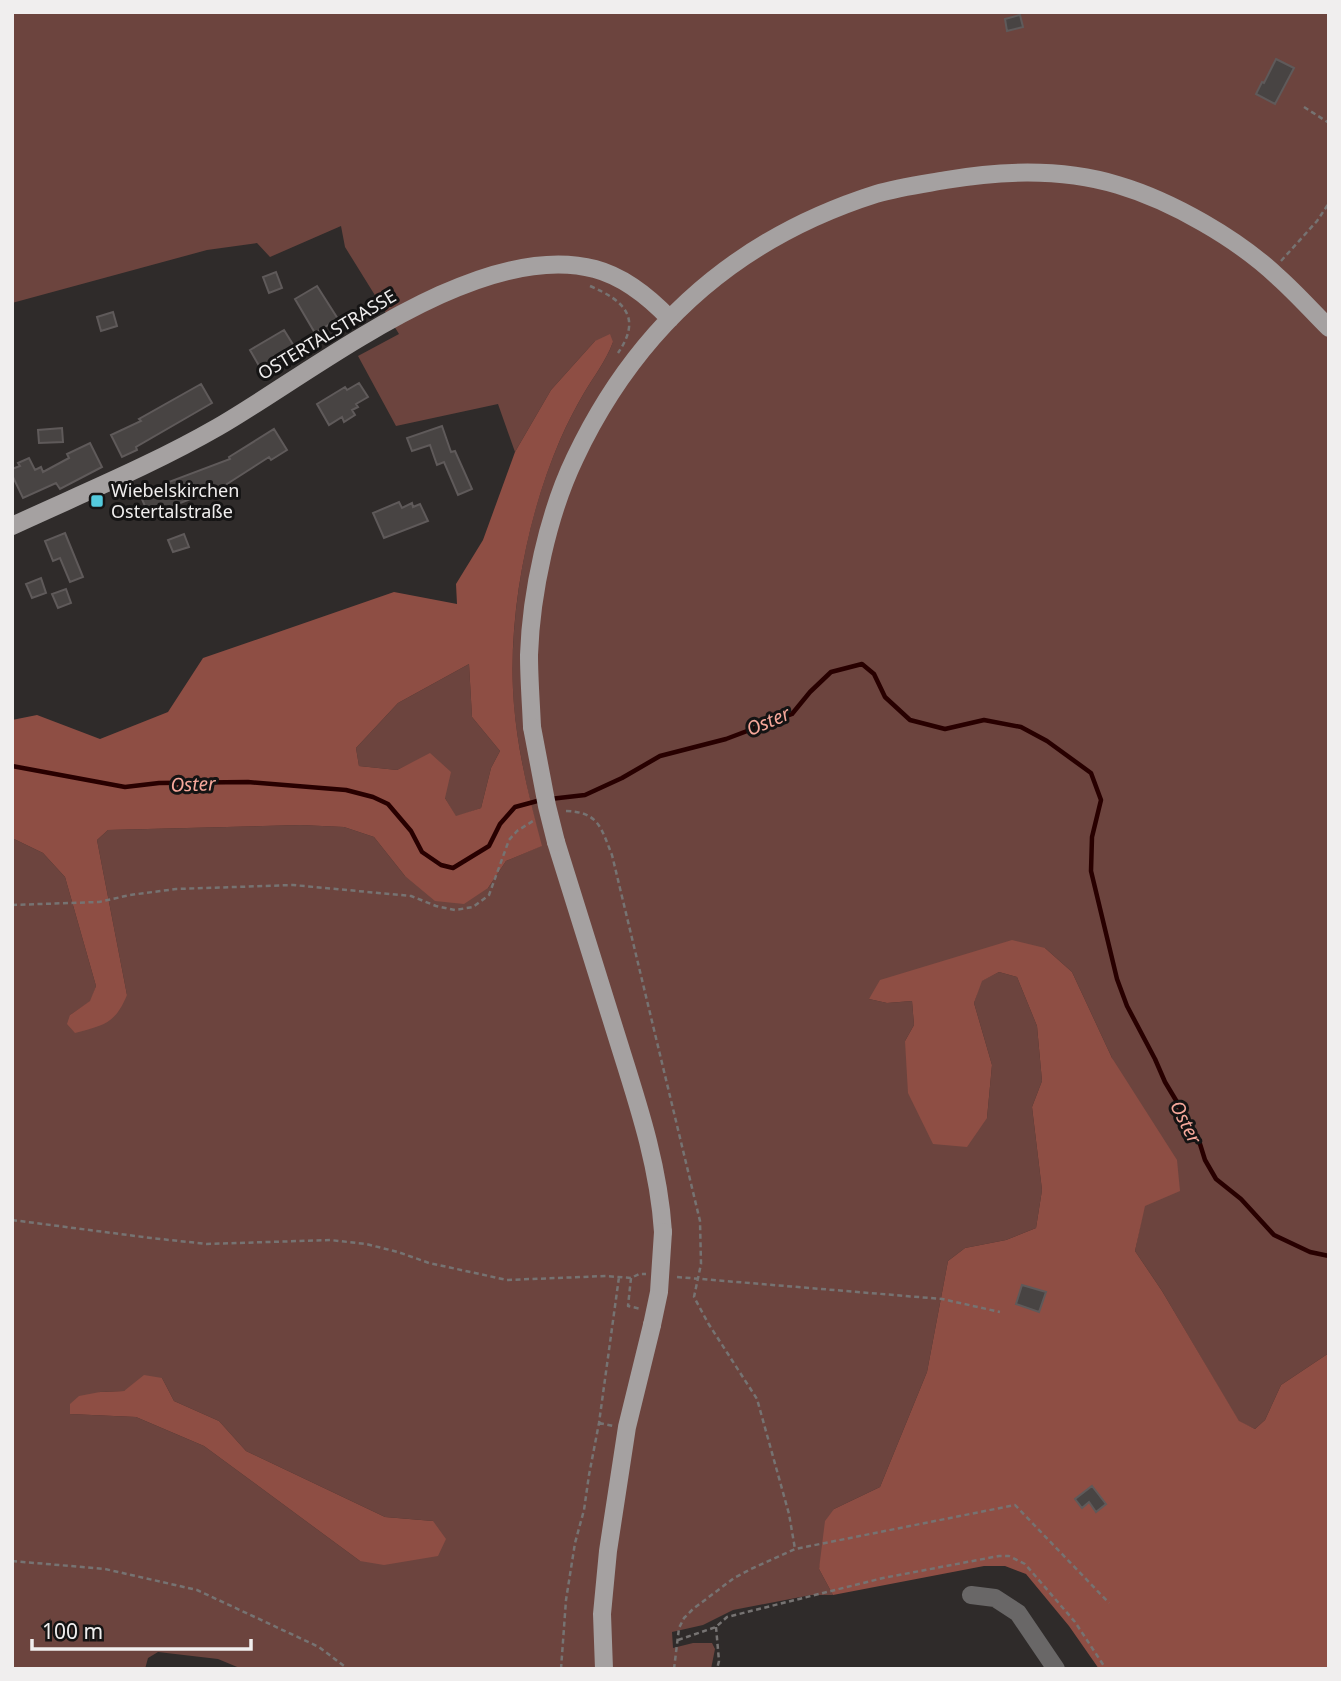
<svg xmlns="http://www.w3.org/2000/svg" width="1341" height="1681" font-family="'Noto Sans',sans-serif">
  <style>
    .green { fill: #6c443e; fill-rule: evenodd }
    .forest { fill: #8e4e44; fill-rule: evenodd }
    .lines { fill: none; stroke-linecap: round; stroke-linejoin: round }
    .stream { stroke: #280000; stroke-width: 4.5 }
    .building { fill: #484443; stroke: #5f5a5a; stroke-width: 2 }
    .path { stroke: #767372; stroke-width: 2.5; stroke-dasharray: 5 3.5; stroke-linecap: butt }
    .minor { stroke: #696767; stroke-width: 18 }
    .major { stroke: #a5a1a1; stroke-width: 18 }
    .major-bridge { stroke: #a5a1a1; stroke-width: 18 }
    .poi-dot { fill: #54cadd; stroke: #151414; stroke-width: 2.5 }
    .labels { text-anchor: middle; stroke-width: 6; stroke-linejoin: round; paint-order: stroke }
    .street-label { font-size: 18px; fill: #f0eeee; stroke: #151414 }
    .poi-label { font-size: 18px; fill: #f0eeee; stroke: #151414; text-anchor: start }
    .water-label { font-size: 19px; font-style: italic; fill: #f6a89b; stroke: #151414 }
  </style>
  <rect width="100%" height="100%" fill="#2f2b2a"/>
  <path class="green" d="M12 12H1329V1353L1281 1385 1265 1420 1255 1429 1239 1422 1162 1291 1135 1251 1144 1206 1112 1058 1072 972 1045 948 869 999 887 1003 912 1001 914 1025 905 1041 987 1118 992 1065 974 1003 981 981 999 972 1017 977 1037 1026 1042 1081 1032 1107 1042 1190 1036 1228 1006 1240 965 1248 948 1261 927 1372 880 1487 834 1509 819 1569 833 1595H811L733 1610 703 1625 672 1632 673 1648 693 1643H712L715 1649 711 1669H242L218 1659 158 1652 148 1658 145 1669H12V838L43 853 65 877 96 986 91 1001 70 1015 127 995 97 840 108 830 300 825 344 827 374 837 405 876 488 888 506 861 541 846C530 800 518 753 514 706 507 621 526 518 560 440 567 424 575 408 584 393 594 376 606 361 613 342L595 341 551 390 515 452 498 404 396 426 358 356 399 334 345 247 341 226 270 257 257 243 207 250 12 303ZM162 1378 174 1401 219 1421 246 1451 385 1517 433 1521 360 1561 204 1446 136 1417 70 1414 100 1392 124 1391Z
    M469 664 472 717 500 751 491 768 481 808 456 817 445 798 430 754 397 770 359 766 356 748 398 703Z"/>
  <path class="forest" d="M610 334 613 342C606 361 594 376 584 393 575 408 567 424 560 440 526 519 507 621 514 705 518 754 530 800 542 846L506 861 488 888 464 904 435 901 405 876 374 837 344 827 300 825 108 830 97 840 127 995C115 1024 104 1025 75 1033L67 1024 70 1015 90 1001 96 986 65 877 43 853 12 838V720L37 715 100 739 168 712 203 658 394 592 457 604 456 584 483 540 515 452 551 390 595 341ZM469 664 472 717 500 751 491 768 481 808 456 816 445 798 451 772 430 753 397 770 359 766 356 748 398 703Z
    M1012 940 1045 948 1072 972 1112 1058 1177 1160 1180 1191 1145 1206 1135 1251 1162 1291 1239 1421 1255 1429 1265 1420 1281 1385 1329 1353V1669H1099L1069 1626 1026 1574 1005 1566H984L833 1595 819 1569 825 1521 834 1509 880 1487 927 1372 948 1261 965 1248 1006 1240 1036 1228 1042 1190 1032 1107 1042 1081 1037 1026 1017 977 999 972 982 981 974 1003 992 1065 987 1118 967 1147 933 1144 908 1093 905 1041 914 1025 912 1001 887 1003 869 999 880 980Z
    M144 1375 162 1378 174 1401 219 1421 246 1451 385 1517 433 1521 446 1539 438 1556 384 1565 360 1561 204 1446 136 1417 70 1414V1404L79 1396 100 1392 124 1391Z"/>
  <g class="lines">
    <path class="stream" d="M12 766 125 787 159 783 248 782 346 790 373 797 388 804 411 831 422 852 441 865 453 868 489 846 500 824 515 807 541 800
      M550 799 585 795 622 778 660 756 726 739 792 714 810 692 831 672 862 664 874 674 885 697 910 720 945 729 984 720 1021 727 1047 741 1091 773 1101 800 1092 837 1091 871 1117 979 1127 1006 1155 1059 1165 1082 1186 1117 1200 1144 1205 1160 1216 1179 1241 1199 1274 1235 1310 1252 1329 1256"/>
  </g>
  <path class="building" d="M1020 15 1023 27 1007 31 1005 19Z
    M1276 59 1294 68 1275 104 1256 94 1262 82 1264 83Z
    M276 272 282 288 269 293 263 277Z
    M317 286 338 319 315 333 295 299Z
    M113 312 117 326 101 331 97 317Z
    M284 330 297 351 262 371 250 350Z
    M359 383 368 397 356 404 358 407 352 410 355 415 344 422 342 417 329 425 317 404 345 387 347 390Z
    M201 384 212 403 136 447 137 450 122 457 111 435 141 421 139 419Z
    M442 426 451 452 455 451 472 489 458 495 444 462 437 465 430 445 412 451 407 438Z
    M62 428 63 442 39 443 38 430Z
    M274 429 287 450 271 460 269 457 227 484V485L149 515 141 497 167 487 166 483 230 459 229 457Z
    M90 443 102 467 60 489 56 483 23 498 12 475V469L20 466 18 463 29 458 35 470 41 467 43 472 69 458 67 454Z
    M399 502 402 508 412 503 413 507 420 504 428 521 384 538 373 513Z
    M65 533 83 577 70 582 60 558 53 561 45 541Z
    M184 534 189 547 173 552 168 540Z
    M41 578 46 593 32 598 26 584Z
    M66 589 71 603 58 608 52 594Z
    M1022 1285 1046 1292 1039 1312 1016 1304Z
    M1092 1486 1106 1504 1096 1512 1089 1502 1082 1508 1075 1499Z"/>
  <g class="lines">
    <path class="path" d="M1304 107 1329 123
      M1281 261 1317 221 1329 203
      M590 286C625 301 642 318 618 353
      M566 811C599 812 601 828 612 855L700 1221 701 1264 694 1297 708 1323 757 1399 789 1514 795 1549
      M12 905 99 902 130 895 176 889 293 885 411 896 436 906 455 910 473 907 489 895 509 840 517 831 533 821
      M12 1220 151 1238 207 1244 330 1240 366 1244 398 1252 429 1263 507 1280 606 1276 631 1278 639 1274H646
      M677 1277 942 1299 1000 1312
      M631 1278 628 1306 641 1309
      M599 1423 613 1426
      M12 1561 105 1569 197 1590 319 1647 348 1669
      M716 1627 719 1661 717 1669
      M678 1640 716 1627 727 1617 883 1578 999 1556H1009L1025 1564 1075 1622 1106 1669
      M561 1669 566 1600 575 1543 584 1510 589 1475 599 1423 619 1277
      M674 1669 679 1628 684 1618 693 1609 734 1578 751 1569 795 1549 1015 1505 1109 1603"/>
    <path class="minor" d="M971 1595 995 1598 1018 1613 1056 1669"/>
    <path class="major" d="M12 526C81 494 152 465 218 427 315 371 478 238 595 269 625 277 649 297 670 319
      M532 727C531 703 529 679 529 655 531 593 548 514 575 458 637 327 737 238 876 194 899 187 923 184 946 180 1004 170 1062 168 1118 185 1172 201 1238 239 1278 277 1296 293 1312 311 1329 328
      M556 842C577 911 600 981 621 1050 640 1110 659 1169 663 1232
      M604 1669 602 1614 608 1551 627 1427 652 1325"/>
    <path class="major-bridge" d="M532 727 547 806 556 842
      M652 1325 659 1292 663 1232"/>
  </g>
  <rect class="poi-dot" x="90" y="494" width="14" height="14" rx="3.5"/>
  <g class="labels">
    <g class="street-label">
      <text transform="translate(327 335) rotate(-31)" y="6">OSTERTALSTRASSE</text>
    </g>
    <g class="poi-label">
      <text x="111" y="497">Wiebelskirchen<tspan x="111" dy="21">Ostertalstraße</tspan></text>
    </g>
    <g class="water-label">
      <text transform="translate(768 721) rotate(-23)" y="7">Oster</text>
      <text transform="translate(193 784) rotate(-2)" y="7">Oster</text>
      <text transform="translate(1186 1122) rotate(63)" y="7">Oster</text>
    </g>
  </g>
  <rect width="1341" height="1681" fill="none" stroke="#f0eeee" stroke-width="28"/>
  <path d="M32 1639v10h219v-10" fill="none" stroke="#f0eeee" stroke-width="3.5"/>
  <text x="42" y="1639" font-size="21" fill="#f0eeee" stroke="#151414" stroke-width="5" paint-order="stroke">100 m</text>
</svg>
